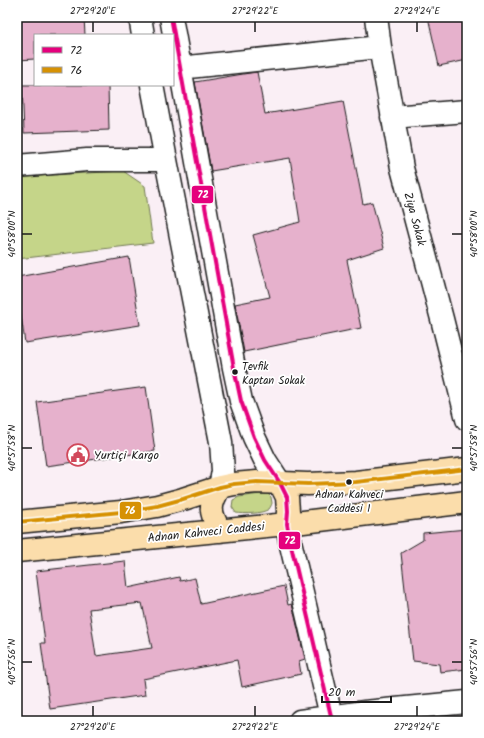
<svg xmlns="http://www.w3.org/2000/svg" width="484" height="738" font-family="Kalam,sans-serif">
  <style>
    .green { fill: #c5d589; stroke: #707852 }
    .building { fill: #e6b1cc; stroke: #1c1c1c; fill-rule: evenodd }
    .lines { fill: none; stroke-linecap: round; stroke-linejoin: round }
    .minor-casing { stroke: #1c1c1c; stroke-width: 25 }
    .major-casing { stroke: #1c1c1c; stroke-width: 25 }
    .minor { stroke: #fff; stroke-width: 22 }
    .major { stroke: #fbddab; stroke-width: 22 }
    .bus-1-casing { stroke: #fff; stroke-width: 7 }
    .bus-2-casing { stroke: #fff; stroke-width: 7 }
    .bus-1 { stroke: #e5007d; stroke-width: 4 }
    .bus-2 { stroke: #d69104; stroke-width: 4 }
    .ticks { fill: none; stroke: #1c1c1c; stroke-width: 1.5 }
    .bus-dot { fill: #1c1c1c; stroke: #fff; stroke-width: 1.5 }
    .labels { text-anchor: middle; stroke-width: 3.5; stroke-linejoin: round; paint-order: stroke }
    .bus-label { font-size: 11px; fill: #1c1c1c; stroke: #fff; text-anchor: start }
    .street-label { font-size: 12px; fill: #1c1c1c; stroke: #fff }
    .poi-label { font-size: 12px; fill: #1c1c1c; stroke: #fff; text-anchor: start }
    .line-badge { stroke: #fff; stroke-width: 1.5 }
    .badge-label { font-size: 11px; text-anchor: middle; font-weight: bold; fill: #fff }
    .neatline { fill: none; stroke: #1c1c1c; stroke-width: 1.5 }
    .ticks-label { font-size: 10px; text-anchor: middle; fill: #1c1c1c }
  </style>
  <rect width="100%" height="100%" fill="#faeff5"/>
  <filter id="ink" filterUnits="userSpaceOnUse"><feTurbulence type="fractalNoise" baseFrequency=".025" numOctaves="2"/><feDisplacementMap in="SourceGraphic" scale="8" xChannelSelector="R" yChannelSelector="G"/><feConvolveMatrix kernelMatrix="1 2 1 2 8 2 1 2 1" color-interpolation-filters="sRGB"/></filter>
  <g filter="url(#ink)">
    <path class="green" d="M123 171 145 186 153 243 17 259V177Z
      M260 494H268L271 497 272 503C272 504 270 508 269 509 262 514 244 514 236 513L232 507 233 500 239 497Z"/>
    <path class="building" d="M17 17H84L85 35H35V59L17 60Z
      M428 17H467V60L439 66Z
      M257 72 265 114 343 101 363 204 372 202 384 248 347 260 361 328 244 352 235 304 270 297 253 235 300 222 290 158 211 171 195 82 243 74Z
      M22 85H108L109 130 24 133Z
      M129 257 140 325 25 343 17 288V277Z
      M146 387 155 451 46 466 37 402Z
      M467 529V669L440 672 439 664 413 661 401 553 423 540V533Z
      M125 561 128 588 179 577 180 581 195 578 201 604 284 586 288 605 292 604 305 659 299 661 301 674 242 687 237 660 143 679 145 695 50 709 41 643H45L36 571ZM142 603 152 648 96 656 89 609Z"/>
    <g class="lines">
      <g class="minor-casing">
        <path id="minor" d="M140 17 143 35
          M171 17 234 368 241 401 254 437 265 460 280 483
          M376 17 380 47 402 168 442 319 467 419
          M179 68 380 47
          M152 85 166 160 221 442 223 471 220 487
          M392 117 467 111
          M17 166 87 160H166
          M287 524 290 541 331 716
          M300 721 365 712 467 702"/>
      </g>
      <g class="major-casing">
        <path id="major" d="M280 483 287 497 288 511 287 524
          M17 522 121 512 157 506 183 499 220 487 234 484 257 482 308 484 356 482 467 469
          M220 531C209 511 209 506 220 487
          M17 551 287 524 467 502"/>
      </g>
      <use href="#minor" class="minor"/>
      <use href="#major" class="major"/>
      <g class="bus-1-casing">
        <path id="bus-1" d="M171 17 234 368 241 401 254 437 265 460 280 483 287 497 288 511 287 524 290 541 331 716"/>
      </g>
      <g class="bus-2-casing">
        <path id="bus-2" d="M17 522 121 512 157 506 183 499 220 487 234 484 257 482 308 484 356 482 467 469"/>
      </g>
      <use href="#bus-1" class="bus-1"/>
      <use href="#bus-2" class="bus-2"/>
    </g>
  </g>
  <path class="ticks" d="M93 22V32M255 22V32M417 22V32M22 234H32M452 234H462M22 448H32M452 448H462M22 662H32M452 662H462M93 706V716M255 706V716M417 706V716"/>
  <defs>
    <g id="civic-ring" transform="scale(1.15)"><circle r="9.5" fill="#fff" stroke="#d1495b" stroke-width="1.5"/><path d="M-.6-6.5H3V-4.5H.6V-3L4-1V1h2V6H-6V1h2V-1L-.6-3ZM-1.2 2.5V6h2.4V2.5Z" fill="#d1495b"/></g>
  </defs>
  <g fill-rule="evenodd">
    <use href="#civic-ring" x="78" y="455"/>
  </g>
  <g class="bus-dot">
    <circle cx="235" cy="372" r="3.5"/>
    <circle cx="349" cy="482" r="3.5"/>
  </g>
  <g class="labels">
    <g class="bus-label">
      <text x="242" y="370">Tevfik<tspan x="242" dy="14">Kaptan Sokak</tspan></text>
      <text x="349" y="498" text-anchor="middle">Adnan Kahveci<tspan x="349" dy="14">Caddesi 1</tspan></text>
    </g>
    <g class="street-label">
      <text transform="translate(415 219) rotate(75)" y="4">Ziya Sokak</text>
      <text transform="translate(206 532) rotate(-6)" y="4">Adnan Kahveci Caddesi</text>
    </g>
    <g class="poi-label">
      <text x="94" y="459">Yurtiçi Kargo</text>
    </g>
  </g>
  <g class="line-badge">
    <rect x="191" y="185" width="23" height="19" rx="4" fill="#e5007d"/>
    <rect x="119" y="501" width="23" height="19" rx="4" fill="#d69104"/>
    <rect x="278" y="531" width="23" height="19" rx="4" fill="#e5007d"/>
  </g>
  <g class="badge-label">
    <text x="203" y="198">72</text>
    <text x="130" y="514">76</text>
    <text x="290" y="544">72</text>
  </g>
  <rect width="484" height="738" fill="none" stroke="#fff" stroke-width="44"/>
  <rect x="34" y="34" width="140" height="52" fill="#ffffff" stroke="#a4a4a4"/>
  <rect x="42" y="47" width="20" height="6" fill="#e5007d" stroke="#a4a4a4"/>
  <text x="70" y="54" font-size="12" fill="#1c1c1c">72</text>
  <rect x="42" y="67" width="20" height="6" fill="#d69104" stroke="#a4a4a4"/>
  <text x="70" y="74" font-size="12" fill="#1c1c1c">76</text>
  <path d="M322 696v6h69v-6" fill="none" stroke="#1c1c1c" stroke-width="2"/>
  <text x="328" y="696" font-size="12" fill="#1c1c1c" stroke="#ffffff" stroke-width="3" paint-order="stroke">20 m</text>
  <rect x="22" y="22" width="440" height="694" class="neatline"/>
  <g class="ticks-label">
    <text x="93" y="14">27°29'20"E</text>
    <text x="255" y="14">27°29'22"E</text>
    <text x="417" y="14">27°29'24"E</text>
    <text transform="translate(11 234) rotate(-90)" y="4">40°58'00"N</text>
    <text transform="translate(473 234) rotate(-90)" y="4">40°58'00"N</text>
    <text transform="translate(11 448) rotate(-90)" y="4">40°57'58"N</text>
    <text transform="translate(473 448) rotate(-90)" y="4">40°57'58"N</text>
    <text transform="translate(11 662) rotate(-90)" y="4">40°57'56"N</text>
    <text transform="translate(473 662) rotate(-90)" y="4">40°57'56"N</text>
    <text x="93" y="730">27°29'20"E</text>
    <text x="255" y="730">27°29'22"E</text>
    <text x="417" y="730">27°29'24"E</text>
  </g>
</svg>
